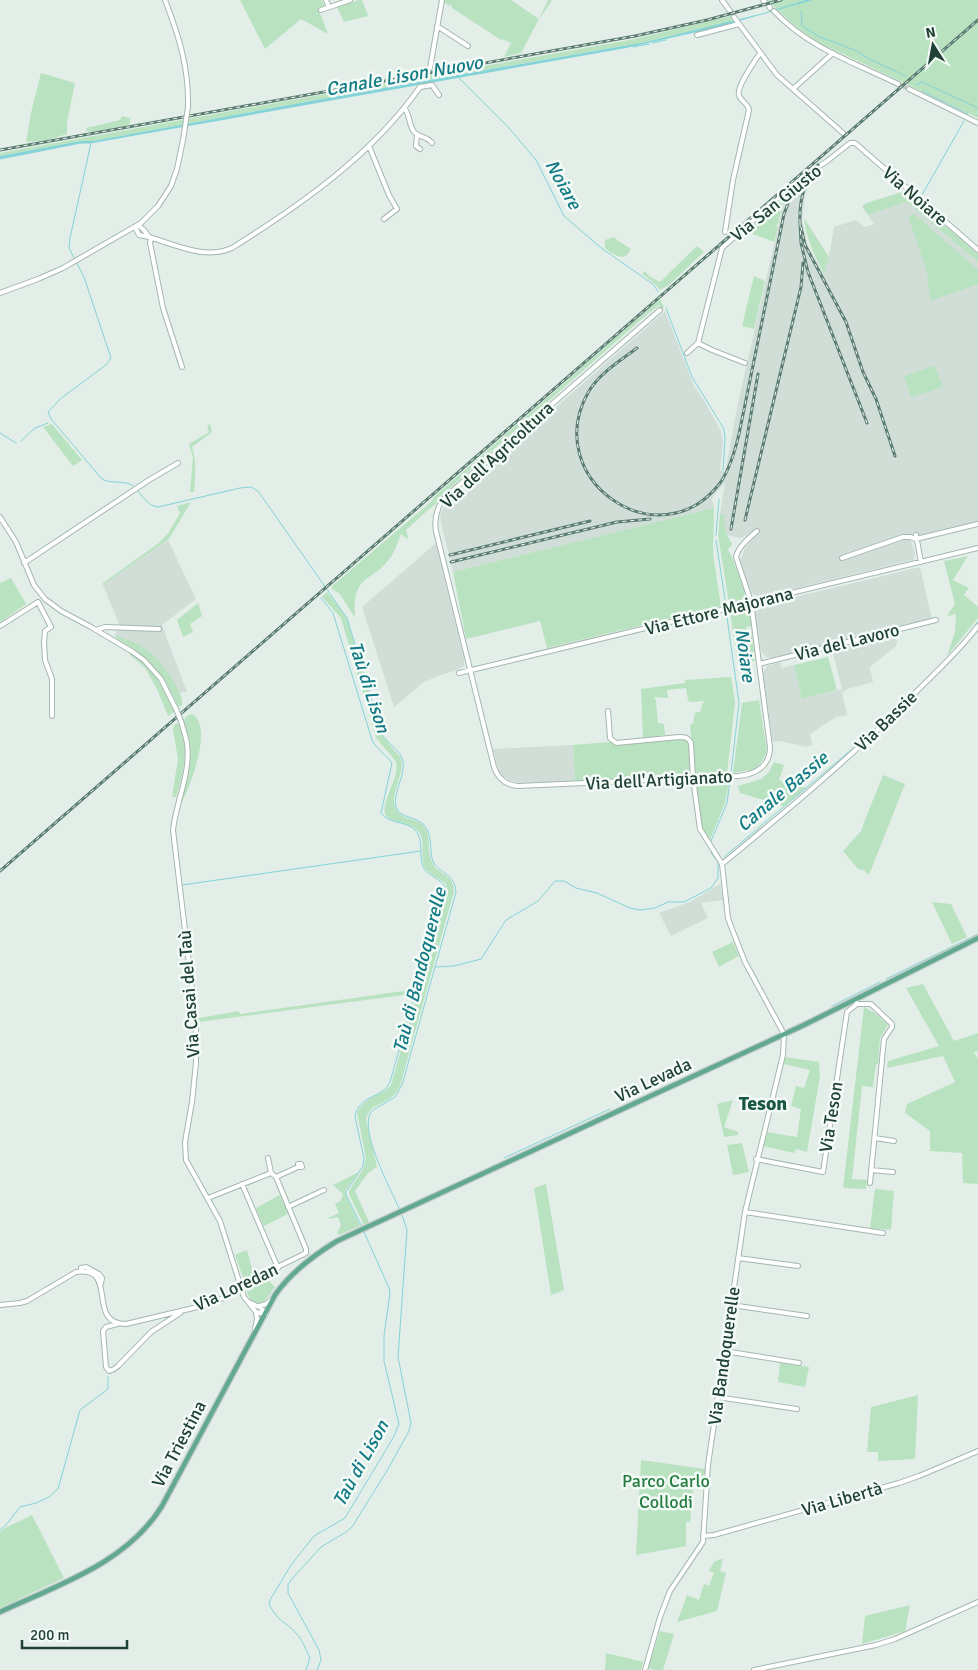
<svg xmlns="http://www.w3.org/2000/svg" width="978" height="1670" font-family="Signika,sans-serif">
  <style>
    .built { fill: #d0ded7 }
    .green { fill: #b9e2c1 }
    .water { fill: #84d3d9 }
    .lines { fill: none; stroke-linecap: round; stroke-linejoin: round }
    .stream { stroke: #84d3d9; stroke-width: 1 }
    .minor-tunnel { stroke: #bcccc4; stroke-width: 4; stroke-dasharray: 4 2; stroke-linecap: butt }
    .minor-casing { stroke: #a5b7af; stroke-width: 6 }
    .major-casing { stroke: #c1cac7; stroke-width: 7 }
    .minor { stroke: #fff; stroke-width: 4 }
    .major { stroke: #62a991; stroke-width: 4.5 }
    .rail-casing { stroke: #5b7d71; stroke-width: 3 }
    .rail { stroke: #f4faf6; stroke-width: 1; stroke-dasharray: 4; stroke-linecap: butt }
    .minor-bridge-casing { stroke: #a5b7af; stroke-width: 6; stroke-linecap: butt }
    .minor-bridge { stroke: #fff; stroke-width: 4 }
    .labels { text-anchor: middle; stroke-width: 5; stroke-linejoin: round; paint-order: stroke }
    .street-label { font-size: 18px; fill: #204236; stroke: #f4faf6 }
    .park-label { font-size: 18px; fill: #257e41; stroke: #f4faf6 }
    .water-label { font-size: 19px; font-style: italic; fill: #137b85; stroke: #f4faf6 }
    .quarter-label { font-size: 20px; font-weight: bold; fill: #195743; stroke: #f4faf6 }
  </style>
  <rect width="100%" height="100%" fill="#e3eee8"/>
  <path class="built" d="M816 172 805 194 802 222 808 246 824 274 829 257 834 227 856 220 865 227 874 224 868 215 907 202 978 262V522L910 538 915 554 914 559 912 560 760 597 751 593 740 560 745 548 759 531 756 528 752 533 740 538 726 535 723 525 725 516 720 514 725 482 712 498 714 508 453 572 441 523 440 516 443 508 450 500 459 501 495 468V461L665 311 694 386 705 402 721 431 723 443 720 470 725 472 739 398 784 201 794 187Z
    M168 540 196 599 162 625 187 692 180 693 163 666 147 650 115 635 119 624 103 585Z
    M436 543 464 659V666L455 671 443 674 424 682 394 707 362 607Z
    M920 567 932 619 773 658 766 657 761 651 755 613 758 607 762 605Z
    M893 635 897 640 896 646 870 667 873 682 847 689 843 693 841 690 847 715 836 717 810 734 812 745 806 747 780 741 773 742 763 673 767 666 780 662 781 668 794 665 802 699 842 689 833 653 837 652V648Z
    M573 745 575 781 519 783 511 781 503 776 499 771 493 749Z
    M720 884 723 900 701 903 708 918 671 936 659 913 692 901Z"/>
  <path class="green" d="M240 0H322L324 6 318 8 328 34 301 19 265 49Z
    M359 0H362L368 16 344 22 337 7Z
    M445 0H511L539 19 548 0H552L538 21 521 53 504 57 511 43 502 39 501 40 452 8 451 5 449 6 444 2Z
    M768 0H978V118L822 44C801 32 785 18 768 0Z
    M731 16 733 21 646 42 427 80 429 76 630 40Z
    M41 73 75 83 67 122V134L48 140 26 142 31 113Z
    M425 76 421 81 93 141H81L0 156V153Z
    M122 116 130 118V124C120 128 97 134 87 131L86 128 120 120Z
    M905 191 978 254V262L907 202 868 215 862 206 867 203Z
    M784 198 778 224 776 226 778 227 774 242 745 231 759 219 766 223 765 221 760 217Z
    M914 214 978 270V284L930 301 927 271 908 216Z
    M804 218 829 257 824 274C815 256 806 239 804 218Z
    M614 237 617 240 631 249C625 263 614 255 605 248V240Z
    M697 246 704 252 669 285 660 290 655 284 642 274 645 271 649 276 660 282Z
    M754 276 765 281 754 329 742 326Z
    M660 299 664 307 662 309 659 305 644 317 442 495 436 503 406 530 408 537 407 539 401 534C398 541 396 549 392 555 372 586 352 570 355 618L340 594 332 589V586L432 501 433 498Z
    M935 366 943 387 911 397 904 376Z
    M52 424 82 460 73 466 43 427Z
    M210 424 212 432 192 447C197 463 195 476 194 492H190L193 458 189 444 209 432 207 426Z
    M191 502 169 539 103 585V583L159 543 169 532 180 513 177 506Z
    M714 508 713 554 721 606 547 648 540 621 466 639 453 572Z
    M720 514 725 515C723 528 726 533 732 544L728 550 731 555 745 591 744 597 741 600 729 603 718 535Z
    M968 556 953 580 969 588 964 595 978 607V618L947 656 955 632 956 614 947 616 955 604 944 561Z
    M11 578 26 604 0 622V583Z
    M327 592 342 611 347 619 381 735 401 758C405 774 390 793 395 807 399 818 412 818 420 823 433 831 426 850 432 862 438 876 453 872 454 891L400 1086C398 1089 396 1094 393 1096 382 1106 370 1103 366 1120L377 1167 368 1173 355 1191 369 1222 364 1225 349 1194V1191L363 1169 366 1158 357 1113C364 1097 380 1097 391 1085L447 889 446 884C440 879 429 874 425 868 419 857 427 841 418 831 411 822 389 823 385 814 381 802 400 777 396 762 395 759 380 743 376 738L341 618 322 597Z
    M198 603 202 616 190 624 193 632 183 637 177 620Z
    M744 609C751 611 751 619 752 626L746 627V629L752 632 755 661 738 664 730 612Z
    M115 635C126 639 138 643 147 650 159 658 184 690 182 705L178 707C163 671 149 657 116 638Z
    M128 653C148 657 167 693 174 712L168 716 157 689 145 668Z
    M828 657 837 690 802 699 794 665Z
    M731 677 735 702 727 774 695 776 690 725 693 723 695 713 701 711 702 704 705 701 690 702 688 700 686 688 667 690 668 698 654 697 656 701 658 723 664 724 665 735 643 738 641 689 685 683V680Z
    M759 700 767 752 760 764 755 769 733 773 742 703Z
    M192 714C214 726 190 787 181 804L191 754 189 738 183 722 187 716Z
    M178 723C191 746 183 773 176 797H172L178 759 173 730 174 725Z
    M684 738 689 742 693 775 575 781 573 745 610 742 614 744Z
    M774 762 784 765 779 780 806 788 784 806 740 793 738 786 761 779 769 772Z
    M883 775 905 784 869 875 864 870 858 869 843 851 862 830 863 825Z
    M696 782H729L725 803 710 840 701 827Z
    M932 902 951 904 967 937 952 944Z
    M733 942 739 956 719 967 712 952Z
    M923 984 954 1041 978 1033V1051L974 1052 978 1059V1184L963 1183 962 1153 930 1151V1131L905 1113 907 1104 955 1082 943 1056 887 1068 888 1061 939 1046 906 988Z
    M411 990V994L199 1022V1018L239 1011 240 1014Z
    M864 1007 875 1013 888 1025 880 1038 878 1064H876L873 1087 862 1086 852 1179 867 1180 866 1189 843 1188Z
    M785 1057 819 1062 820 1076 807 1152 796 1149 794 1153 763 1146 766 1132 797 1137 801 1109 791 1106 796 1086 804 1088 810 1070 784 1064Z
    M733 1100 724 1127 738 1132V1135L724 1137 717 1104Z
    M742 1143 749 1172 733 1175 727 1145Z
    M359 1172 345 1191 346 1196 360 1226 339 1235 337 1233 341 1225 338 1217 330 1219 328 1218 339 1213 335 1204 341 1200 343 1194 333 1185Z
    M546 1184 564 1290 551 1295 534 1188Z
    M875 1189 894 1191 891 1230 870 1228Z
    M280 1195 288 1214 264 1226 256 1208Z
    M247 1250 254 1276 244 1280 235 1255Z
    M267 1279 275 1287C272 1291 268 1298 264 1301 256 1307 247 1298 247 1290Z
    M780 1363 809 1367 805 1387 778 1382Z
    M918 1395 915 1459 878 1461V1452H867L871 1407Z
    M641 1460 705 1469 704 1481H694L690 1522H686V1546L636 1555Z
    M32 1515 64 1578 0 1608V1532L3 1529Z
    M723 1558 720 1571 726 1573 717 1611 677 1622 687 1595 699 1600 704 1584 709 1586 714 1573 709 1571 714 1562Z
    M910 1605 905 1631 862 1644 865 1616Z
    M660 1631 674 1634 663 1670H655L648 1668Z
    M606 1653 643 1662 641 1670H605Z"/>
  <path class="water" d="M806 0H812L800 4V5L798 4 715 28 626 48 93 143H81L0 159V156L81 141H93L355 93 646 42 760 14Z"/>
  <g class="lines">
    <path class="stream" d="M801 11 802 17 801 25 818 36 857 51 869 59 906 76
      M718 27 726 24
      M653 43 666 40
      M633 47 649 44
      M458 77 509 128 536 160 564 216 600 247 654 285 658 292
      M916 85 922 82 978 108
      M392 89 425 83
      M922 91 968 114
      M215 121 260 112
      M91 143 70 238 69 248 84 277 111 358 106 365 60 399 48 412 51 419 102 479C112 485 126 479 135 487
      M0 159 81 143H90
      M922 195 964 121
      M666 308 692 377 724 429 725 439 723 470
      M0 433 16 443
      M21 441 35 428 48 423
      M138 491C144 498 148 506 158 507L240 488 251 487 258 491 347 618 382 734C387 744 401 750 403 761 406 775 392 794 396 807 399 818 418 817 424 825 433 835 429 851 433 862 443 876 454 873 456 892L402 1085 395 1097 373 1110C355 1124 392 1192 400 1210
      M716 535 719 499
      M716 540 726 606
      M321 598 333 613 372 740C377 750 386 754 392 763L381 813C390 824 403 821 413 828 425 838 418 853 423 866 426 876 440 877 445 887L390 1082C381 1100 359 1094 355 1117L364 1158 363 1166 346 1192V1195L362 1227
      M726 610 739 703 731 773
      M960 645 978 622
      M930 676 945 660
      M711 841 727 803 730 780
      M709 846 712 854 718 862
      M724 857 857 745
      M182 885 421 851
      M435 967 454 966 481 959 506 920 538 901 555 881H564L576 888 597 893 630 908 640 910 655 908 668 902H684L711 888 718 878V861
      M886 979 978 934
      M832 1006 880 982
      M504 1158 610 1109
      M0 1530 6 1525 20 1507 36 1503 49 1497 58 1489 80 1410 108 1389V1377
      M306 1670 310 1658C306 1650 302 1639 296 1633 285 1621 277 1621 269 1604L270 1600 291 1565 314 1536 345 1518 393 1438 399 1424 384 1361V1336L390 1293 389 1288 364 1232
      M317 1670 321 1660 319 1650 288 1593V1585L291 1580 321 1547 346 1532 352 1527 388 1469 409 1431 411 1423 398 1357 407 1230 402 1215"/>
    <path class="minor-tunnel" d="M898 84 909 89"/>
    <g class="minor-casing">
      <path id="minor" d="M165 0C179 36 189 68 188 107
        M326 0 329 7
        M722 0 730 11
        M763 0 766 3
        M769 6 770 8
        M321 10 350 0
        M774 11C807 47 855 63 898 84
        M734 17 777 75 843 133
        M437 26 468 46
        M697 35 739 24
        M430 68 442 0
        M793 89 833 53
        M909 89 978 123
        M404 108C411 115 408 126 415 133 421 138 427 136 432 143
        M417 135 416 146 420 149
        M369 146 389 195 397 209 384 219
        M135 227 139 235 149 237 144 230 138 225
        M725 232 733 180 749 110C748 103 740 101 739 95 736 87 755 61 760 53
        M149 237C176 245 205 260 232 248 302 204 372 155 420 87L432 85 439 95
        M151 238 150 243 163 308 182 367
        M0 293 38 279 63 268 141 223 158 206 171 186 177 169 183 140
        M660 310 442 500C436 511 434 520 436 531L494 767C498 779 506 785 518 786L739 776C756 774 770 766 770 747L751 602 736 557C738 547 749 538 757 531
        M687 353 698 343
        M745 363 712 350 698 343 722 248 803 176 826 162 850 143H855L978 250
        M0 517 16 542 34 585 45 599 61 611 91 627 133 652 144 660 161 679 176 709
        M916 535 921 562
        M842 558 903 537H910L916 539 978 524
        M24 563 149 480 178 463
        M38 602 51 627 45 631 44 642 45 660 52 679V716
        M0 626 38 602
        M96 630 105 627 159 629
        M759 664 936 620
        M459 673 978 548
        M608 711 610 738 616 743 679 737C685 737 688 737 691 743L693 778 700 829 722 864 728 918 732 929 745 962 784 1034 783 1055 745 1212 708 1465 703 1542 670 1591 660 1617 645 1670
        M181 721C183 729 186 736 187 744 191 773 176 802 173 830L196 1022V1063L192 1102 185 1142 186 1160 220 1221 244 1297 256 1312 266 1314
        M722 864C789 809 855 754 915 693 937 671 960 650 978 626
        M857 1004H871L892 1024V1027L884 1039 870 1183
        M875 1138 894 1141
        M268 1158 271 1173
        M756 1159 823 1172 847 1012 857 1004 855 1000
        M298 1164H301L302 1167H299Z
        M871 1170 893 1172
        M276 1177 298 1167
        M242 1184 278 1268
        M208 1198 271 1173
        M288 1207 324 1190
        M745 1212 883 1233
        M738 1258 798 1266
        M81 1271V1268L86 1267 99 1274 102 1278 101 1284
        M249 1302 261 1308 265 1313
        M0 1305 20 1303 27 1301 76 1272C120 1266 85 1324 126 1324L206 1305 223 1298 243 1284 306 1253V1249L276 1177 271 1173
        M731 1305 807 1316
        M259 1306 266 1304 272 1299
        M117 1324 106 1327 103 1331 106 1367 109 1371 114 1369 118 1366 151 1332 180 1313
        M255 1329 257 1319 256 1312
        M724 1351 799 1363
        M717 1397 797 1409
        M703 1536 714 1535 899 1483 919 1476 978 1451
        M754 1670 876 1645 895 1639 978 1602"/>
    </g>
    <g class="major-casing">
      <path id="major" d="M0 1612C58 1585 127 1563 162 1506L275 1295C291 1272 314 1255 337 1241L804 1025 978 938"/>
    </g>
    <use href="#minor" class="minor"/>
    <use href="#major" class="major"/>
    <g class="rail-casing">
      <path id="rail" d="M0 150 635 36 707 20 781 0
        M800 223C799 202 804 181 818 165
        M637 348C620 361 600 373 589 391 538 478 659 563 720 483 730 469 735 451 739 434L784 214 792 193 801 179
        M867 423 808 272 801 243 800 223 805 245 846 322 863 372 876 399 895 456
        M745 520 801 287 803 263
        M731 529 758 374
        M450 555 590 521
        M451 562 617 522 650 519
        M0 871 978 20"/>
    </g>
    <use href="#rail" class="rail"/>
    <g class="minor-bridge-casing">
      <path id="minor-bridge" d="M183 140 188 107
        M176 709 181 721"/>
    </g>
    <use href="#minor-bridge" class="minor-bridge"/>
  </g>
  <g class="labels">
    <g class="street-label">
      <text transform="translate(915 196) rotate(41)" y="6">Via Noiare</text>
      <text transform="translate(776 203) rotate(-39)" y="6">Via San Giusto</text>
      <text transform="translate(497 455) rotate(-43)" y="6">Via dell'Agricoltura</text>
      <text transform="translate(719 611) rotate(-14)" y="6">Via Ettore Majorana</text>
      <text transform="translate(847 642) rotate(-14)" y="6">Via del Lavoro</text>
      <text transform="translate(886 721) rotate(-44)" y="6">Via Bassie</text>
      <text transform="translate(659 780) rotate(-3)" y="6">Via dell'Artigianato</text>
      <text transform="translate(189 994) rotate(-94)" y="6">Via Casai del Taù</text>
      <text transform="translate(653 1080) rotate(-25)" y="6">Via Levada</text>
      <text transform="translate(831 1117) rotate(-81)" y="6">Via Teson</text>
      <text transform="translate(236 1287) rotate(-25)" y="6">Via Loredan</text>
      <text transform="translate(724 1356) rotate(-82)" y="6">Via Bandoquerelle</text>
      <text transform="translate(179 1444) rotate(-62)" y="6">Via Triestina</text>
      <text transform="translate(842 1499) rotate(-16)" y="6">Via Libertà</text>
    </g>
    <g class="park-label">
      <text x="666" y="1487">Parco Carlo<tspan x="666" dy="21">Collodi</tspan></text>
    </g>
    <g class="water-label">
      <text transform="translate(404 75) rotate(-10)" y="7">Canale Lison Nuovo</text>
      <text transform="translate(564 184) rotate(61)" y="7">Noiare</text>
      <text transform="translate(746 655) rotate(82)" y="7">Noiare</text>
      <text transform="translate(370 687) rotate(72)" y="7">Taù di Lison</text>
      <text transform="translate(782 791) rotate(-40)" y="7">Canale Bassie</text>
      <text transform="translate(419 970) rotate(-76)" y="7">Taù di Bandoquerelle</text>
      <text transform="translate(360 1463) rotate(-61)" y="7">Taù di Lison</text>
    </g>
    <g class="quarter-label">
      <text x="763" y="1110">Teson</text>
    </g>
  </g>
  <g transform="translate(933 45) rotate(349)" stroke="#f4faf6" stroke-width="4" paint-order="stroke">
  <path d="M0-4L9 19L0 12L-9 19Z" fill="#204236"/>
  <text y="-8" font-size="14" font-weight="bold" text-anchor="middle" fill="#204236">N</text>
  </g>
  <path d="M22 1640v8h105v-8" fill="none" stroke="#204236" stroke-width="2.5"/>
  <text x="30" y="1640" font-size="15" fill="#204236" stroke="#f4faf6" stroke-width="4" paint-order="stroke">200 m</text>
</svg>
